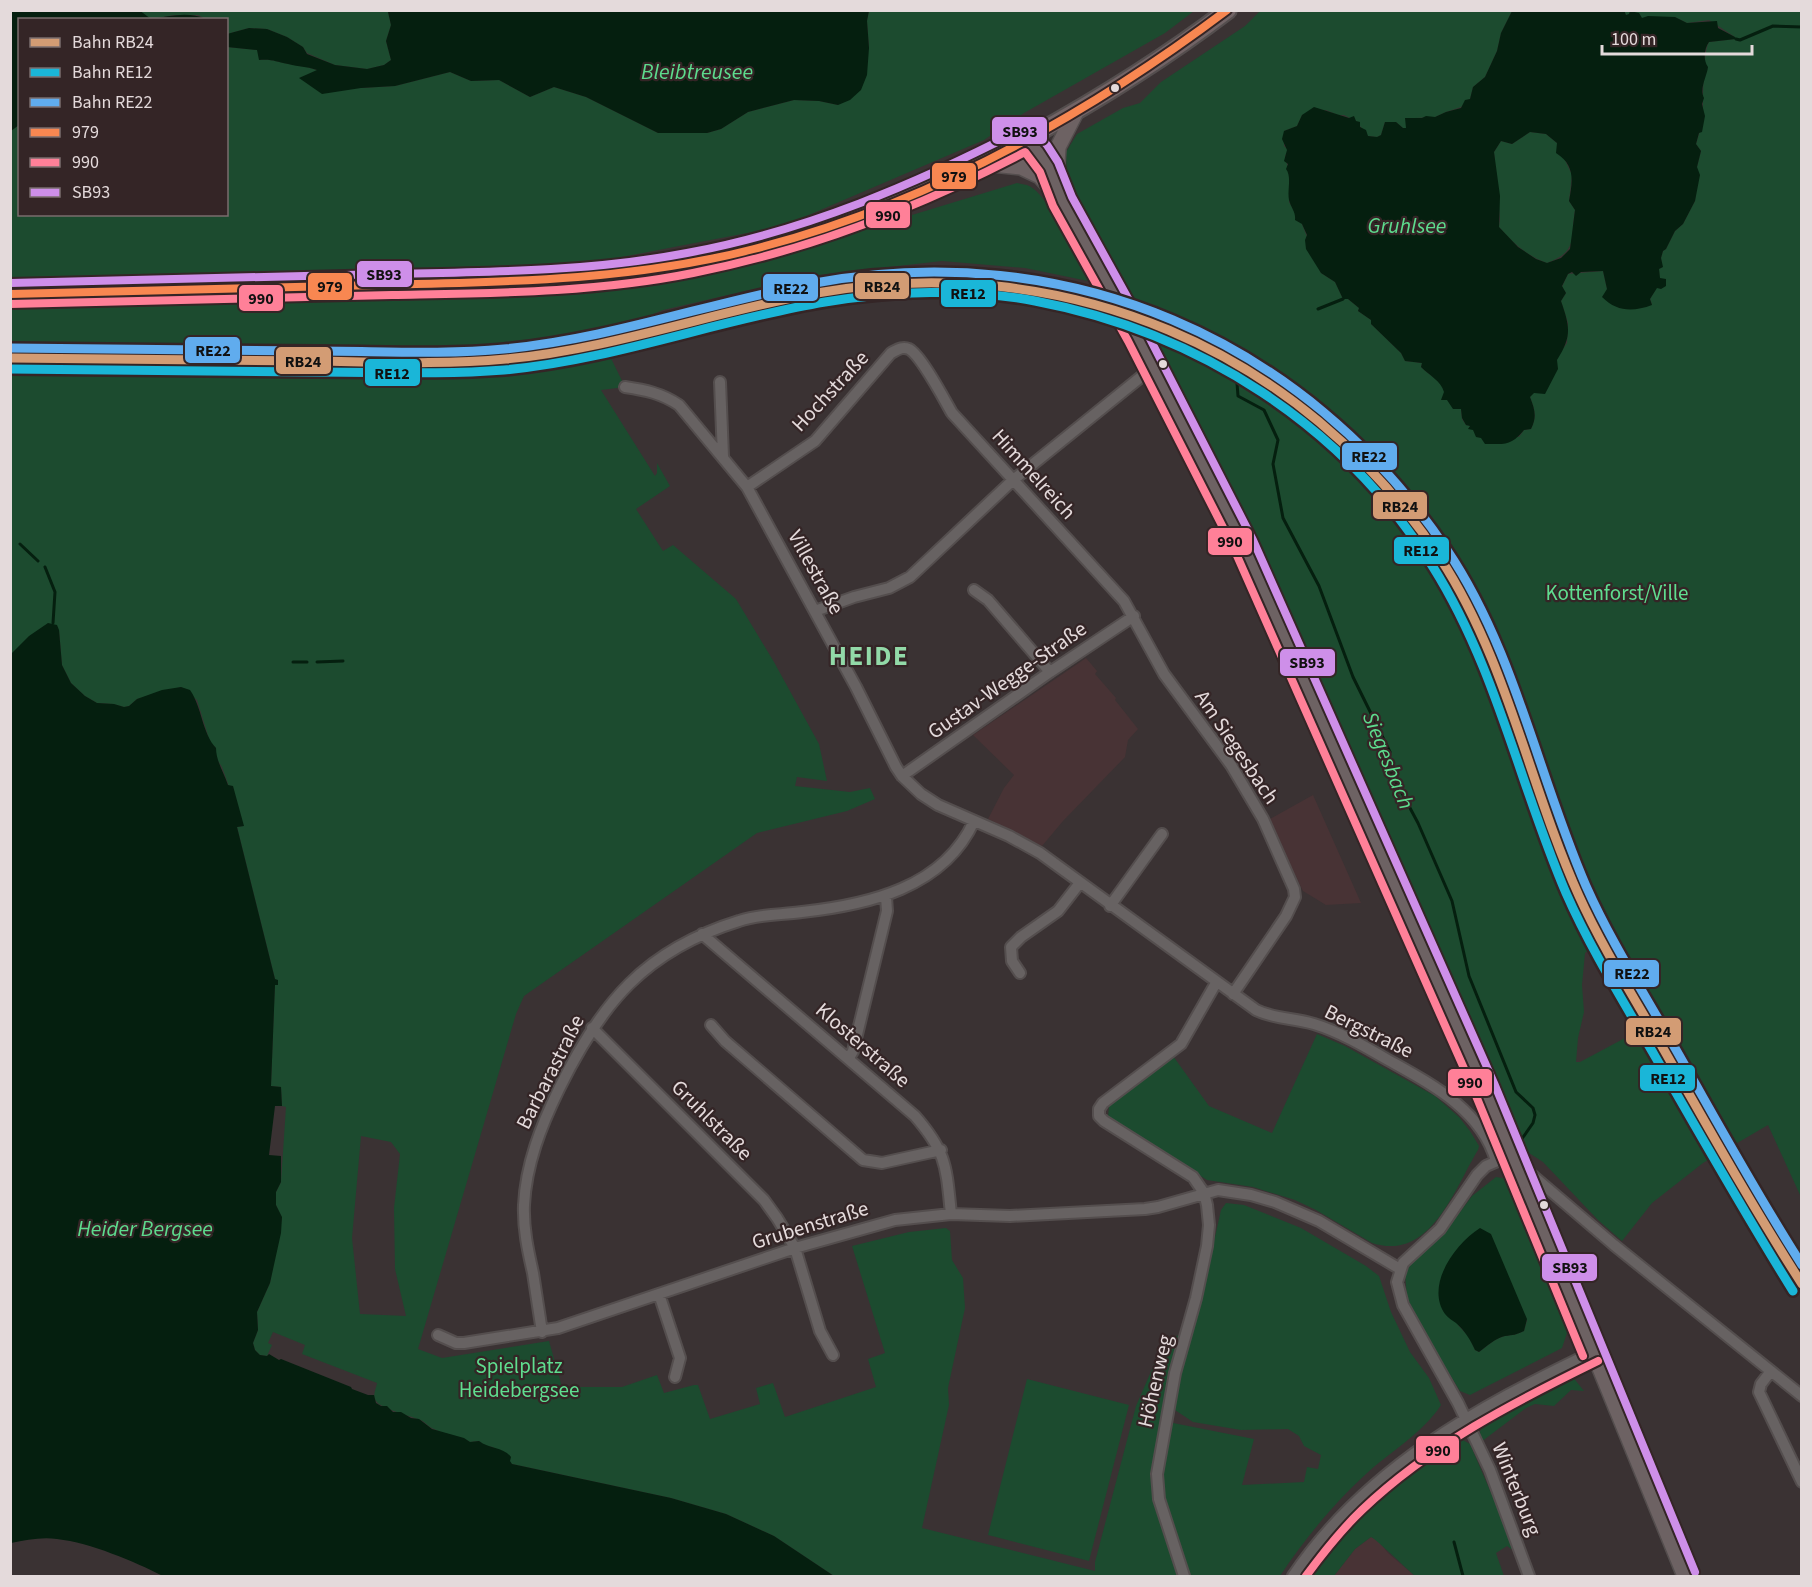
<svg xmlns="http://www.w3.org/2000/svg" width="1812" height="1587" font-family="'Source Sans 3',sans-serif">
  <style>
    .built { fill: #483335 }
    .green { fill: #1c4b2f; fill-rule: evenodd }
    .water { fill: #051f0f; fill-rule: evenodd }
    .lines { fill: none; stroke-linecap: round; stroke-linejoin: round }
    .stream { stroke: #051f0f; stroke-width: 3 }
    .minor-casing { stroke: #544e4e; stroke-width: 14 }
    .secondary-casing { stroke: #544e4e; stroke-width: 18 }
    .primary-casing { stroke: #544e4e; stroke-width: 20 }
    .minor { stroke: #676262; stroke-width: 10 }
    .secondary { stroke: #6d6263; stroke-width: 15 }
    .primary { stroke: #726466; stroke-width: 16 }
    .secondary-bridge-casing { stroke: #544e4e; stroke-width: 18; stroke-linecap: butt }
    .secondary-bridge { stroke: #6d6263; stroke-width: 15 }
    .bus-1-casing { stroke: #342526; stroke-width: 12 }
    .bus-2-casing { stroke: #342526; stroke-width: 12 }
    .bus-3-casing { stroke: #342526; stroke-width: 12 }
    .bus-1 { stroke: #f88751; stroke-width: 8 }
    .bus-2 { stroke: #ff8098; stroke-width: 8 }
    .bus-3 { stroke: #ce8fe9; stroke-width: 8 }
    .rail-1-casing { stroke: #342526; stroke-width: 14 }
    .rail-2-casing { stroke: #342526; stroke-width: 14 }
    .rail-3-casing { stroke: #342526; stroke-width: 14 }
    .rail-1 { stroke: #d39c74; stroke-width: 9 }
    .rail-2 { stroke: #1ab6d8; stroke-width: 9 }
    .rail-3 { stroke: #60acee; stroke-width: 9 }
    .bus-dot { fill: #e4dadb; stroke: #342526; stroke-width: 2 }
    .labels { text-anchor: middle; stroke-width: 4.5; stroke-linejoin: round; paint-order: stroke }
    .street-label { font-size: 21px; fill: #e4dadb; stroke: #342526 }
    .park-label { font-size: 21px; fill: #5fdd8f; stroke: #342526 }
    .water-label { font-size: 22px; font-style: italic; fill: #5ddb8d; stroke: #342526 }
    .district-label { font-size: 27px; font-weight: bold; letter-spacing: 1.5px; fill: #92d9a8; stroke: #342526 }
    .line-badge { stroke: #342526; stroke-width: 2 }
    .pale-badge-label { font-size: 16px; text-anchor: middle; font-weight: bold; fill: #111 }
  </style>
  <rect width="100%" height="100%" fill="#3a3233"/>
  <path class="built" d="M1086 658 1097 671 1095 674 1116 698 1115 700 1138 729 1128 740 1125 757 1063 821 1042 846 988 819 1004 788 1014 775 973 735Z
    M1313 795 1361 903 1326 905 1303 891 1268 820Z
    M1371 1537 1376 1538 1388 1553 1415 1576H1334L1355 1549Z"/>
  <path class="green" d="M139 11H384L388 12 391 25 386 41 391 60 384 65 367 69 335 65 307 53 303 47 287 37 267 29 249 28 227 34 226 20 206 19 198 15H174L151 19Z
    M869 11H1194L1165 33 1024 113 984 140 783 226 575 266 497 270 11 280 10 131 19 125 20 214H226L227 47 258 50 260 60C274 59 276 62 289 64 300 66 307 66 318 71L300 78 361 88 395 86 450 72 471 81 499 80 530 97 554 87 586 97 658 133H707L721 129 748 112 794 100 819 101 838 105 869 48 867 21Z
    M1260 11H1512L1501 33 1497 51 1485 77 1473 87 1470 99 1461 107 1446 112 1435 117 1415 118 1407 128H1403L1396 122H1385L1381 135 1377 137 1368 136 1356 121 1344 115H1338L1326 110 1302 115 1297 126 1284 131V146L1288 150 1285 156 1289 173V202L1302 224 1321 273 1335 282 1343 299H1348L1359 308 1358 311 1371 320V324L1401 353 1405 361 1422 363 1421 367C1427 373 1434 377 1440 383 1450 393 1441 398 1461 409L1462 419 1466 425 1519 437 1524 430 1531 429C1537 417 1535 410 1530 397L1567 343 1568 323 1561 301 1566 293 1562 287 1568 274 1603 271 1607 289 1652 304 1650 299C1657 288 1660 281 1659 269L1662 267 1661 258 1663 251 1666 249 1675 231 1683 224 1695 201 1697 167 1701 151 1696 144C1699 134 1703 123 1703 112 1703 99 1703 51 1709 42L1735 39V37L1709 20 1687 23 1675 17 1642 18 1626 15 1624 11H1801V1197L1768 1125 1703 1163 1652 1203 1622 1241 1598 1220 1543 1162 1529 1153 1510 1150 1214 456 1067 180 1066 152 1077 134 1123 108 1140 103 1161 82 1245 26ZM1591 948 1640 1030 1580 1062H1576L1578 1038 1584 1012 1582 985 1585 953Z
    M1530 132 1546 134 1557 143 1572 175 1569 201 1575 210C1570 238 1579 251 1547 263 1527 256 1513 243 1499 227L1500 219 1494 152 1501 141 1512 144Z
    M1017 183C1020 184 1023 184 1027 185 1049 193 1079 259 1088 281L1025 268 942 261 810 276 663 310 604 334 557 343 457 351 11 347V309L517 297 601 292 682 280 784 254Z
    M607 350 625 387 601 390 655 476 657 473V463L670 486 636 509 663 551 673 545 736 599 774 662 819 744 827 781 797 777 795 786 850 792 870 788 875 799 847 811 757 833 524 996 516 1014 418 1349 442 1358 549 1341 562 1387H622L657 1375 664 1393 694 1385H698L710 1419 760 1404 756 1388 773 1383 785 1417 876 1387 868 1359 885 1353 852 1246 909 1232 946 1228 950 1231 952 1260 963 1278 965 1308 948 1388 949 1405 922 1528 1095 1571V1562L1136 1406 1166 1337 1183 1335 1152 1469 1155 1497 1180 1576H834L774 1536 726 1514 671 1498 512 1464 493 1447 485 1446 479 1441 470 1442C459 1435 445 1435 434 1429 428 1427 424 1420 418 1419 410 1416 380 1408 376 1401 372 1396 376 1389 377 1383L302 1354 305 1345 273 1332 268 1343 272 1345 267 1356 260 1355 255 1350 253 1343 258 1330 257 1312 270 1283 282 1218 276 1205V1192L281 1182 286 1107 282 1106 281 1087 271 1086 275 979 237 827 243 826 222 767 216 758V748L210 742 197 700 181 687 137 699 129 706 124 707 113 704 97 703 85 696 71 683 62 665 59 630 11 655V364L457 367C508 365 557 359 607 350ZM361 1136 391 1142 400 1154 394 1208 395 1269 406 1316 360 1314 352 1238Z
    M1317 1034 1345 1046 1435 1096 1459 1117 1470 1131 1479 1146 1478 1150C1454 1189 1431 1262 1372 1243L1316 1210 1295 1200 1253 1187 1207 1180 1108 1118 1109 1106 1114 1100 1173 1056 1209 1106 1272 1133Z
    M1496 1177 1508 1179 1565 1321 1567 1333 1562 1348 1470 1395 1460 1391 1435 1351 1407 1298 1405 1273 1413 1261 1443 1235 1472 1196ZM1527 1320 1524 1331C1516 1335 1513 1335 1505 1336 1496 1338 1487 1346 1479 1352L1475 1350 1469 1337 1458 1325Z
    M1226 1203 1244 1205 1301 1228 1366 1266 1379 1276 1391 1312 1410 1352 1429 1378 1441 1405C1423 1433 1391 1451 1366 1474 1334 1503 1303 1541 1280 1576H1189L1166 1504 1162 1482 1168 1422 1254 1439 1242 1485 1304 1482 1307 1467 1318 1469 1321 1455 1304 1446 1299 1436 1288 1429 1241 1430 1193 1422 1172 1408 1184 1351 1201 1299 1221 1210Z
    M1572 1376 1584 1391 1571 1390 1554 1406 1535 1404 1526 1408 1481 1442 1480 1432 1483 1420C1511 1401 1540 1388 1572 1376Z
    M1027 1379 1129 1405 1089 1561 988 1535Z
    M1452 1434 1470 1444 1516 1551H1514L1507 1546 1496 1553 1504 1576H1415C1408 1570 1376 1539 1371 1537L1355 1549 1334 1576H1302L1341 1529 1361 1509Z"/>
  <path class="water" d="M139 10 151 19C169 16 189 11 206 19L20 20 19 125 11 131V11Z
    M1624 10 1626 15 1629 14 1630 11 1639 13 1642 18 1648 16 1675 17 1687 23 1717 21 1718 28 1735 37 1736 39 1709 42C1704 49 1703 60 1708 67 1707 76 1699 89 1704 98L1702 104 1705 116 1702 132 1699 133 1696 144 1701 151 1697 167 1700 175 1695 201 1683 224 1675 231 1666 249 1663 251 1661 258 1663 267 1659 269 1660 278 1666 279V286L1661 289 1657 288 1650 299 1652 305C1633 312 1617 312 1602 297L1607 289 1603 271 1581 272 1576 276 1572 272 1568 274 1562 286 1566 293 1561 301C1570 327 1572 336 1557 360L1558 369 1545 394 1534 393 1530 397C1535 410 1537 417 1531 429L1524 430C1511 446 1505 444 1485 444L1481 438 1476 437 1473 430 1468 429 1470 426 1466 425 1462 418 1461 409H1453L1447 400H1441L1444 392C1441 381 1429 375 1421 367L1422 363 1405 361 1401 353 1371 324V320L1358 311 1359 308 1348 299H1343L1335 282 1321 273 1306 249 1305 240 1307 235 1302 224 1295 220C1296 212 1291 208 1289 200 1287 190 1292 177 1286 169L1288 164 1284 161 1287 150 1282 139 1284 131 1297 126 1302 115 1314 107 1349 118 1354 116 1356 121 1360 122V127L1366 130 1368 136 1377 137 1381 135 1385 122H1396L1403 128H1406L1405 118H1422L1426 116 1435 117 1446 112 1461 108 1465 100 1470 99 1473 87 1485 77 1497 51 1501 33 1512 11ZM1530 132 1546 134 1557 143 1556 153C1575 165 1573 180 1569 201L1575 210 1570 249 1561 258 1547 263 1536 259 1518 247 1499 227 1500 196 1494 152 1501 141 1512 144Z
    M384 11H869L867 21 869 48 867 75 861 90 850 100 838 105 819 101 794 100 748 112 721 129 707 133H658L586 97 554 87 530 97 499 80 471 81 450 72 395 86 361 88 322 94 299 78 317 70C305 66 300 67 288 64 275 62 274 59 259 60L257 50 227 47V34L249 28 267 29 287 37 303 47 307 54 335 65 367 69 384 65 391 60 386 41 391 25 388 12Z
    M48 623 57 625 59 630 62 665 71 683 85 696 97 703 114 704 124 707 129 706 137 699 162 690 181 687 190 690C202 707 202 733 216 748 216 761 224 773 228 785L233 786 244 826 237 827 275 979 278 980V985H275L271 1086 281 1087 282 1106H275L269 1155 281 1156V1182L276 1192V1205L282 1217 281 1233 270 1283 257 1312 258 1330 253 1343 255 1350 260 1355 267 1356 269 1354 279 1360 281 1359 351 1387 352 1389 368 1395H374L376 1403 381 1406H387L393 1412H401L411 1418 419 1419 432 1429 464 1438 470 1442 479 1441C489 1449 504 1447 511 1457L510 1461 512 1464 671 1498 726 1514 774 1536 834 1576H163C133 1561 91 1543 57 1539 41 1537 26 1540 11 1543L10 655 29 636Z
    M1480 1228 1491 1234 1527 1319 1524 1331C1516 1335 1513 1335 1505 1336 1496 1338 1487 1346 1479 1352L1475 1350C1470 1339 1465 1331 1456 1323 1453 1321 1448 1318 1445 1314 1425 1285 1455 1244 1480 1228Z"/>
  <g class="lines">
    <path class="stream" d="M1736 39 1740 40 1773 26 1802 27
      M1318 309 1343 299
      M1237 383 1238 396 1264 410 1278 440 1273 464 1283 518 1319 586 1353 677 1390 752 1386 763 1418 823 1452 901 1469 976 1516 1092 1533 1108 1535 1115 1533 1123 1519 1143
      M20 544 38 561
      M45 567 55 592 53 623
      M293 662H307
      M317 662 343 661
      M1454 1542 1463 1576"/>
    <g class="minor-casing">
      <path id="minor" d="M720 382 723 456
        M625 387C645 390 661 393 679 405L747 487 856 687 896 767 902 776 921 794 938 805 1009 836 1040 853 1256 1010C1274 1019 1294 1018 1314 1024 1340 1032 1364 1046 1388 1060 1431 1084 1482 1110 1496 1161
        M747 487 815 441 891 353C897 350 902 346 909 349 921 355 945 401 952 413L1124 601 1164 674 1231 765 1263 819 1294 889 1295 897 1286 916 1233 994
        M974 590 988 600 1050 672
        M815 611 854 597 889 588 910 577 1012 481 1152 368
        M902 776 1050 672 1134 616
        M1110 906 1162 834
        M702 934 915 1116C947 1153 946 1166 951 1214
        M1020 973 1012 961 1011 947 1021 937 1058 911 1079 884
        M711 1025 725 1041 863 1160 882 1163 941 1150
        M592 1028 764 1200 777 1218 795 1248 820 1331 833 1355
        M849 1058 853 1051 887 911 886 897
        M659 1294 680 1358 675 1377
        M542 1332C539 1312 536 1292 533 1273 528 1251 523 1228 524 1205 526 1164 541 1126 559 1089 601 1003 645 950 739 921 759 914 781 915 802 912 867 905 944 888 974 821
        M438 1335 456 1343H464L558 1328 795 1248 895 1220 951 1214 1010 1216 1145 1209 1158 1207 1218 1190 1251 1195 1275 1202 1319 1221 1400 1269
        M1771 1371 1761 1384 1759 1392 1802 1482
        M1184 1576 1159 1499 1157 1474 1175 1373 1196 1298 1207 1246 1209 1225 1207 1205 1204 1193 1193 1177 1104 1121 1099 1116V1109L1103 1103 1181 1044 1216 983
        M1293 1576C1366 1468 1478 1407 1593 1352
        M1529 1576 1490 1470 1458 1403 1403 1305 1397 1282 1403 1263 1440 1229 1477 1175 1486 1166 1502 1159 1532 1175 1614 1245 1802 1396"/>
    </g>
    <g class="secondary-casing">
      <path id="secondary" d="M1027 139 1031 159 1040 176 1062 201 1105 279 1243 544 1484 1087
        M1027 139C1044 153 1054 173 1060 194
        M983 163 1021 167 1040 176
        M1056 179 1058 147 1076 112
        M1523 1180 1685 1576"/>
    </g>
    <g class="primary-casing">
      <path id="primary" d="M10 294 499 282C570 279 640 273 710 259 823 237 930 191 1030 137 1099 99 1165 58 1228 10"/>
    </g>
    <use href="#minor" class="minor"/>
    <use href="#secondary" class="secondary"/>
    <use href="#primary" class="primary"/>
    <g class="secondary-bridge-casing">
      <path id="secondary-bridge" d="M1484 1087 1523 1180"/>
    </g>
    <use href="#secondary-bridge" class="secondary-bridge"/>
    <g class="bus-1-casing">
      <path id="bus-1" d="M10 294C133 291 255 288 377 285 503 282 630 281 754 249 925 205 1086 116 1227 10"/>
    </g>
    <g class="bus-2-casing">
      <path id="bus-2" d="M10 304C138 301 265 298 392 295 492 293 594 293 693 273 810 250 920 207 1025 152L1040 172 1053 206 1128 341 1234 549 1474 1091 1583 1356
        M1306 1576C1323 1553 1341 1530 1362 1510 1430 1445 1514 1402 1598 1361"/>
    </g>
    <g class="bus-3-casing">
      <path id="bus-3" d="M10 283C136 280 261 277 386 274 487 272 587 272 687 253 806 231 916 184 1023 129H1029L1034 131 1047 145 1058 162 1072 197 1146 331 1253 540 1494 1083 1695 1572"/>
    </g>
    <use href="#bus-1" class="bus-1"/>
    <use href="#bus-2" class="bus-2"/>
    <use href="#bus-3" class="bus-3"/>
    <g class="rail-1-casing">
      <path id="rail-1" d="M10 358C113 359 215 360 317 361 380 362 443 365 506 359 612 349 712 312 817 293 1063 249 1302 348 1440 558 1507 660 1529 785 1579 896 1603 949 1635 999 1664 1050 1709 1129 1753 1208 1802 1284"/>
    </g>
    <g class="rail-2-casing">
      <path id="rail-2" d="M10 369C112 370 214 371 316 372 378 372 441 375 504 370 613 360 717 320 825 302 892 291 968 288 1035 301 1199 332 1344 425 1433 567 1496 667 1520 786 1566 893 1591 950 1625 1004 1656 1058 1701 1136 1745 1214 1793 1291"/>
    </g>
    <g class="rail-3-casing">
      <path id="rail-3" d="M10 348C112 349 214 350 316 351 379 351 442 355 504 349 610 339 711 302 815 283 1067 237 1305 338 1447 550 1515 651 1538 776 1586 886 1610 940 1642 990 1671 1041 1714 1116 1755 1192 1802 1265"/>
    </g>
    <use href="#rail-1" class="rail-1"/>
    <use href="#rail-2" class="rail-2"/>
    <use href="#rail-3" class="rail-3"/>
  </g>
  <g class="bus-dot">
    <circle cx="1115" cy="88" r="5"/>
    <circle cx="1163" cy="364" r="5"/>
    <circle cx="1544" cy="1205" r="5"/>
  </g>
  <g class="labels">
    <g class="street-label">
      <text transform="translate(830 391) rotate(-47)" y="7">Hochstraße</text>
      <text transform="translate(1034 474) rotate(48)" y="7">Himmelreich</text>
      <text transform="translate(816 572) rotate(61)" y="7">Villestraße</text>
      <text transform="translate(1007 680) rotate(-35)" y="7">Gustav-Wegge-Straße</text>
      <text transform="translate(1237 747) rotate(56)" y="7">Am Siegesbach</text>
      <text transform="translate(1369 1031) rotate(26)" y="7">Bergstraße</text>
      <text transform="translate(863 1045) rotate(41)" y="7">Klosterstraße</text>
      <text transform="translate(550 1072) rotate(-63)" y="7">Barbarastraße</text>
      <text transform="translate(712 1120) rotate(45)" y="7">Gruhlstraße</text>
      <text transform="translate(810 1225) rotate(-17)" y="7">Grubenstraße</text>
      <text transform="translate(1155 1381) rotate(-77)" y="7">Höhenweg</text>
      <text transform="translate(1517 1489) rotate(68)" y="7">Winterburg</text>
    </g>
    <g class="park-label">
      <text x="1617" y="600">Kottenforst/Ville</text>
      <text x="519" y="1373">Spielplatz<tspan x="519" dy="24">Heidebergsee</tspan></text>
    </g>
    <g class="water-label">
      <text x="697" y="79">Bleibtreusee</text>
      <text x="1407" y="233">Gruhlsee</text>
      <text transform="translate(1389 760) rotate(68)" y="8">Siegesbach</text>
      <text x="145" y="1236">Heider Bergsee</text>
    </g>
    <g class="district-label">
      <text x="869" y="665">HEIDE</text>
    </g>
  </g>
  <g class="line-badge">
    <rect x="991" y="116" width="57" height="29" rx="6" fill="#ce8fe9"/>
    <rect x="931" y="162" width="46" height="28" rx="6" fill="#f88751"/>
    <rect x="865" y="201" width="46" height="28" rx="6" fill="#ff8098"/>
    <rect x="356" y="260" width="57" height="28" rx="6" fill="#ce8fe9"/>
    <rect x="854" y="272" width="56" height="28" rx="6" fill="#d39c74"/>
    <rect x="307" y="272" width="46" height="29" rx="6" fill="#f88751"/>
    <rect x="762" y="273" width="57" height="29" rx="6" fill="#60acee"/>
    <rect x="940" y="279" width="57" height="29" rx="6" fill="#1ab6d8"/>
    <rect x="238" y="284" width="46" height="28" rx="6" fill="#ff8098"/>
    <rect x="184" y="336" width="57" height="28" rx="6" fill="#60acee"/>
    <rect x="275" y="346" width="57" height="29" rx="6" fill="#d39c74"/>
    <rect x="364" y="358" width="57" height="29" rx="6" fill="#1ab6d8"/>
    <rect x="1341" y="442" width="57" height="29" rx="6" fill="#60acee"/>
    <rect x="1372" y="491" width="56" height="29" rx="6" fill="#d39c74"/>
    <rect x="1207" y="527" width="46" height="29" rx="6" fill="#ff8098"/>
    <rect x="1393" y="536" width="57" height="29" rx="6" fill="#1ab6d8"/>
    <rect x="1279" y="648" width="57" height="29" rx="6" fill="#ce8fe9"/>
    <rect x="1603" y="959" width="57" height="29" rx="6" fill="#60acee"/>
    <rect x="1625" y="1017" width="57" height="29" rx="6" fill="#d39c74"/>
    <rect x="1639" y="1064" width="57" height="28" rx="6" fill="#1ab6d8"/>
    <rect x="1447" y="1068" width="46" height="29" rx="6" fill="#ff8098"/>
    <rect x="1541" y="1253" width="57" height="29" rx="6" fill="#ce8fe9"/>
    <rect x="1415" y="1435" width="45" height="29" rx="6" fill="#ff8098"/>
  </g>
  <g class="pale-badge-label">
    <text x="1020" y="137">SB93</text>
    <text x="954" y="182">979</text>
    <text x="888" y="221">990</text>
    <text x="384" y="280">SB93</text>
    <text x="882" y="292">RB24</text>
    <text x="330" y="292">979</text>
    <text x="791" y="294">RE22</text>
    <text x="968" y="299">RE12</text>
    <text x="261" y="304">990</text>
    <text x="213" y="356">RE22</text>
    <text x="303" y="367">RB24</text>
    <text x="392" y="379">RE12</text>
    <text x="1369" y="462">RE22</text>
    <text x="1400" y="512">RB24</text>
    <text x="1230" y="547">990</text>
    <text x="1421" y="556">RE12</text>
    <text x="1307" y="668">SB93</text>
    <text x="1632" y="979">RE22</text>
    <text x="1653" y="1037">RB24</text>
    <text x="1668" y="1084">RE12</text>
    <text x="1470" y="1088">990</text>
    <text x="1570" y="1273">SB93</text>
    <text x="1438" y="1456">990</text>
  </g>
  <rect width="1812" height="1587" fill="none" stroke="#e4dadb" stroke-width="24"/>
  <rect x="18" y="18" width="210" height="198" fill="#342526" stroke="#7a6d6e" stroke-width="1.5"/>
  <rect x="30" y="38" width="30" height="9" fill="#d39c74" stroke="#7a6d6e" stroke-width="1.5"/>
  <text x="72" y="48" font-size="18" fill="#e4dadb">Bahn RB24</text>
  <rect x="30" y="68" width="30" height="9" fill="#1ab6d8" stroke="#7a6d6e" stroke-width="1.5"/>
  <text x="72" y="78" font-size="18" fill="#e4dadb">Bahn RE12</text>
  <rect x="30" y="98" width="30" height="9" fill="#60acee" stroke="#7a6d6e" stroke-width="1.5"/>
  <text x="72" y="108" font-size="18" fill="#e4dadb">Bahn RE22</text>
  <rect x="30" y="128" width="30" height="9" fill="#f88751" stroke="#7a6d6e" stroke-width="1.5"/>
  <text x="72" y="138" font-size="18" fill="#e4dadb">979</text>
  <rect x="30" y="158" width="30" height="9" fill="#ff8098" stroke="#7a6d6e" stroke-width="1.5"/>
  <text x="72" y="168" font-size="18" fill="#e4dadb">990</text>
  <rect x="30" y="188" width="30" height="9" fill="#ce8fe9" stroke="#7a6d6e" stroke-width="1.5"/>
  <text x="72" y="198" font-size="18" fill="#e4dadb">SB93</text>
  <path d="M1602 45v9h150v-9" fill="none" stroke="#e4dadb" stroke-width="3"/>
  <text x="1611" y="45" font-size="18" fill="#e4dadb" stroke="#342526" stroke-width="4.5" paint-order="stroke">100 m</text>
</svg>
